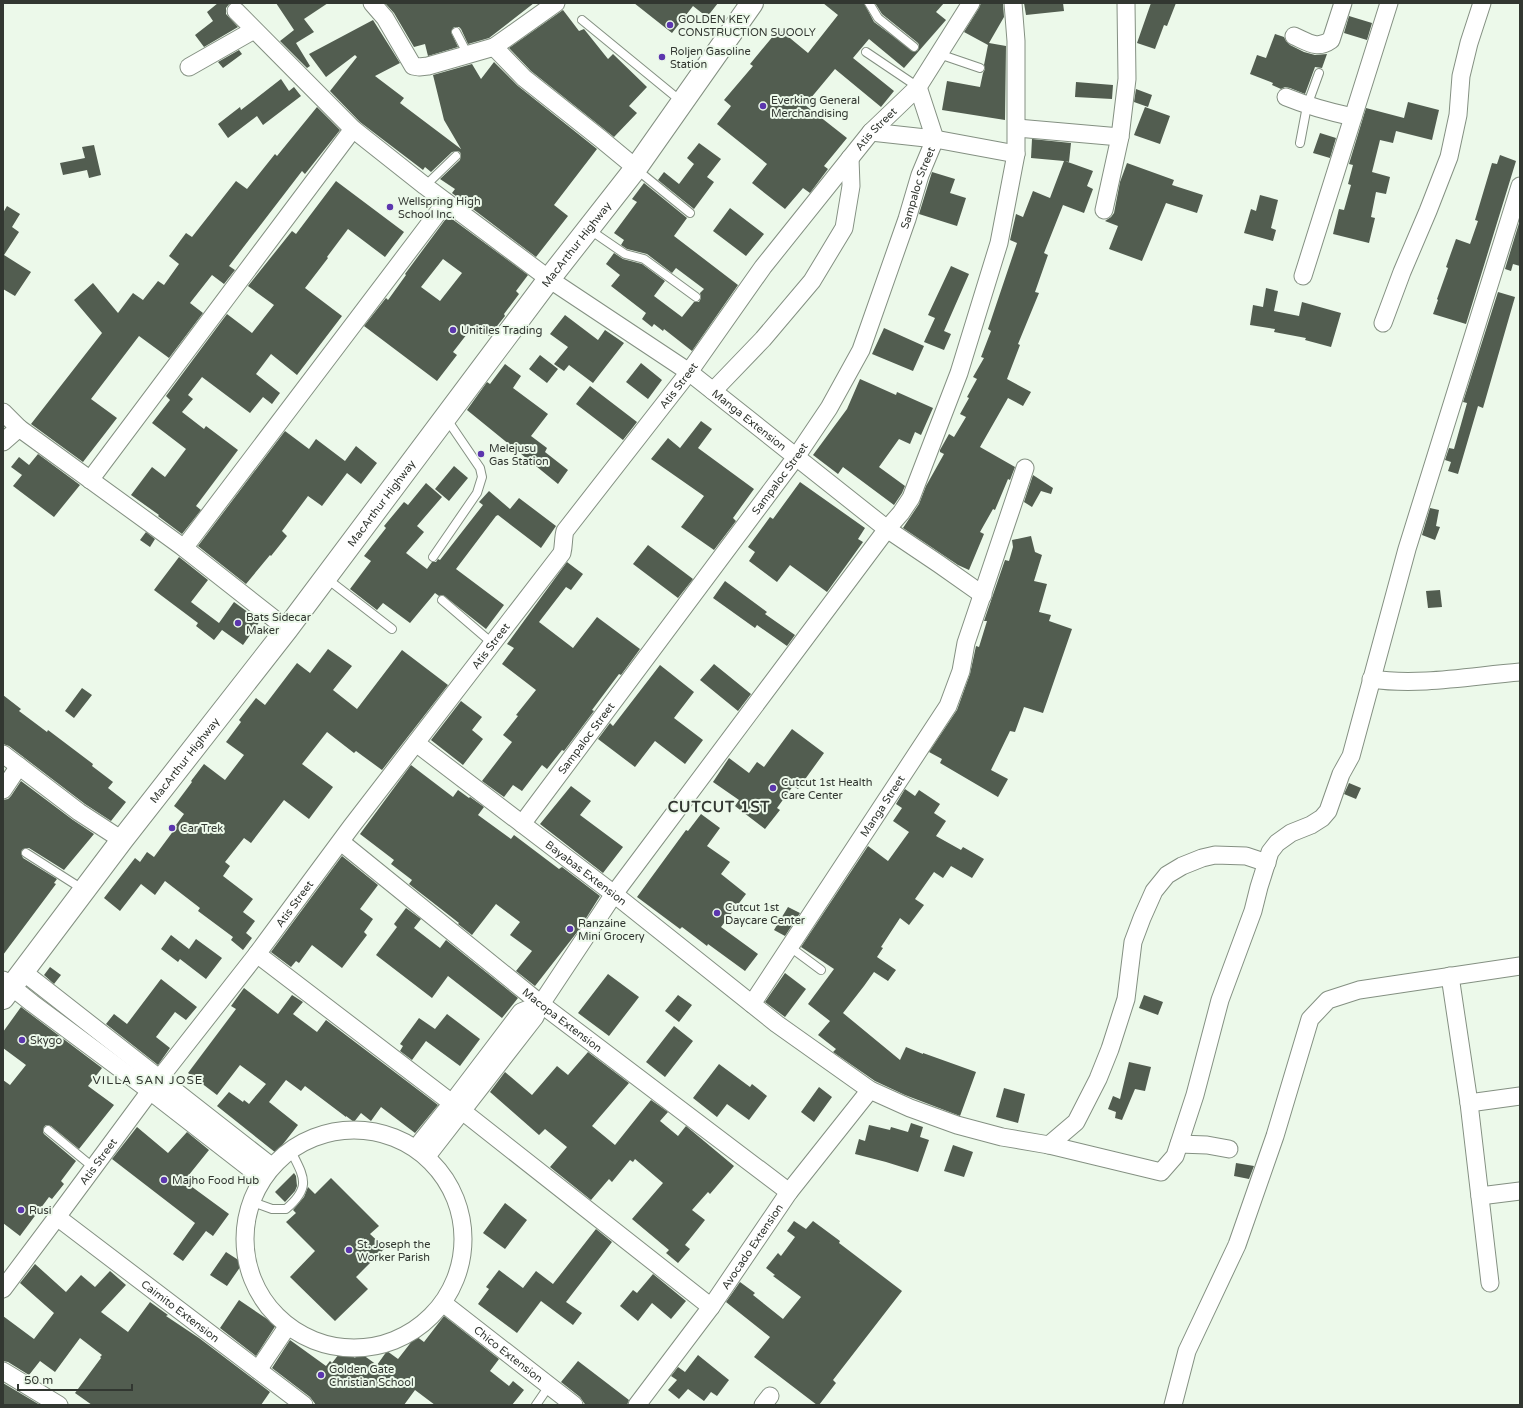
<svg xmlns="http://www.w3.org/2000/svg" width="1523" height="1408" font-family="'Varela Round',sans-serif">
  <style>
    .building { fill: #525d50; fill-rule: evenodd }
    .lines { fill: none; stroke-linecap: round; stroke-linejoin: round }
    .service-casing { stroke: #849082; stroke-width: 10 }
    .minor-casing { stroke: #849082; stroke-width: 19 }
    .trunk-casing { stroke: #849082; stroke-width: 24 }
    .service { stroke: #fff; stroke-width: 8 }
    .minor { stroke: #fff; stroke-width: 17 }
    .trunk { stroke: #fff; stroke-width: 22 }
    .poi-dot { fill: #5c36ae; stroke: #ecf9ea; stroke-width: 1.5 }
    .labels { text-anchor: middle; stroke-width: 4; stroke-linejoin: round; paint-order: stroke }
    .poi-label { font-size: 11px; fill: #323731; stroke: #ecf9ea; text-anchor: start }
    .street-label { font-size: 11px; fill: #323731; stroke: #ecf9ea }
    .neighbourhood-label { font-size: 12px; letter-spacing: 1px; fill: #323731; stroke: #ecf9ea }
    .district-label { font-size: 15px; font-weight: bold; letter-spacing: 1px; fill: #323731; stroke: #ecf9ea }
  </style>
  <rect width="100%" height="100%" fill="#ecf9ea"/>
  <path class="building" d="M218 3H230L226 8V14L238 27 204 47 195 35 213 21 207 12Z
    M276 3H328L304 19 314 32 296 43 310 66 307 68 280 41 294 30Z
    M385 3H534L489 38 468 44 461 29 459 27H454L451 32 458 47 428 56 425 44 414 47 394 13Z
    M634 3H718L707 17 693 6 672 33Z
    M823 3H864L874 22 914 52 918 50 919 45 918 43 882 14 875 3H944L936 12 946 20 904 68 869 39 853 58 894 91 881 107 835 69 805 105 847 138 824 166 828 169 810 193 803 188 785 209 752 183 767 164 717 124 731 106 724 100 753 66 750 64 779 29 808 53 838 15Z
    M981 3H1003L1004 17 989 43 1006 46 1005 120 942 110 947 81 980 87 983 73 985 69 984 65 988 45 964 32 979 8Z
    M1024 3H1063L1064 11 1026 15Z
    M1151 3H1176L1167 26 1164 25 1155 49 1137 43Z
    M563 10 579 31 584 29 608 59 613 54 647 87 629 106 637 113 614 137 531 71 509 48Z
    M1349 16 1372 23 1367 40 1344 33Z
    M373 20 400 63 375 76 404 98 400 103 461 149 444 120 433 75 472 64 481 79 494 62 518 86 597 149 554 205 568 216 536 257 452 193 455 189 440 179 460 160 461 155 460 152 457 151 452 152 431 172 425 167 423 170 360 122 330 91 357 57 355 55 326 77 309 54Z
    M1275 34 1284 37 1286 41 1290 45 1304 52 1315 55 1327 54 1322 68 1315 67 1305 94 1290 88 1285 87 1281 89 1272 85 1273 83 1250 74 1257 55 1266 58Z
    M239 50 242 54 223 68 218 62Z
    M281 79 289 91 294 87 301 96 263 125 257 116 228 138 218 124 240 107 241 110Z
    M1076 82 1113 85 1112 99 1075 97Z
    M1136 89 1152 95 1148 107 1134 102Z
    M1408 102 1439 110 1432 140 1396 131 1393 143 1380 140 1372 172 1390 177 1386 194 1376 192 1371 217 1375 218 1369 243 1333 234 1339 209 1344 210 1351 185 1348 184 1353 165 1349 164 1366 108 1404 118Z
    M317 107 340 130 305 174 302 171 229 266 235 270 224 284 212 275 190 303 203 313 169 358 139 336 91 399 117 418 83 462 31 424 102 333 74 300 93 283 118 313 133 293 143 300 158 281 164 285 179 264 169 256 186 233 192 237 236 181 247 189 275 154 277 156Z
    M1145 107 1170 116 1160 144 1134 135Z
    M1320 133 1336 138 1330 158 1313 153Z
    M1032 139 1071 143 1069 162 1065 161 1093 171 1087 186 1093 189 1084 213 1063 205 1044 253 1048 255 1035 292 1039 293 1018 344 1020 345 1007 379 1031 392 1023 406 1008 398 980 447 1015 467 1010 480 1008 479 995 510 993 509 980 532 984 534 969 570 958 565 903 528 919 504 926 486 944 454 940 452V450L949 434 954 437 966 417 960 414 969 398 967 397 977 379 973 377 984 358 981 357 991 331 988 329 1017 243 1010 240 1016 214 1023 217 1033 191 1050 198 1064 161 1031 158Z
    M699 143 721 159 707 177 714 182 694 209 658 180 664 172 679 184 694 164 687 158Z
    M94 145 101 175 89 178 87 170 63 175 60 163 85 158 82 147Z
    M1500 155 1516 161 1466 324 1433 314 1438 300 1437 299 1448 268 1446 267 1456 239 1470 244 1478 221 1475 220 1492 163 1497 164Z
    M1127 163 1174 180 1172 185 1203 195 1197 213 1166 203 1142 261 1109 249 1118 226 1105 221 1111 217 1114 213 1120 182Z
    M932 172 955 179 950 193 966 198 957 226 919 214Z
    M336 181 404 232 385 257 348 229 327 257 328 258 305 288 342 316 297 375 271 354 256 374 280 393 272 404 263 397 250 413 202 377 188 395 193 399 182 412 204 429 206 426 238 450 196 506 201 510 182 534 158 516 159 515 131 495 152 467 165 477 186 449 152 423 170 400 166 396 227 314 252 333 274 305 248 286 292 231 296 234Z
    M644 183 687 218 674 236 738 285 692 351 664 329 663 331 654 324 652 327 642 319 646 313 611 286 620 275 606 264 614 253 623 259 642 264 665 281 654 296 682 317 694 302H699L701 298 700 293 704 289 676 268 672 273 647 254 627 249 621 245 624 240 614 233 637 202 632 199Z
    M1260 195 1278 200 1271 228 1276 230 1273 241 1244 233 1251 209 1256 211Z
    M7 206 20 214 12 227 19 232 4 255 31 272 15 296 3 289V213Z
    M730 208 764 234 746 256 713 231Z
    M448 216 528 275 516 291 519 294 504 314 505 316 489 336 474 325 453 352 457 355 437 381 364 326 386 298 388 300 406 275 405 274ZM443 259 462 273 440 301 421 287Z
    M1520 220V266L1513 264 1511 271 1505 269Z
    M951 266 969 274 944 331 951 334 944 350 924 342 935 318 928 315Z
    M1266 288 1278 291 1274 311 1299 316 1302 302 1341 313 1331 347 1305 340 1306 338 1274 332 1275 329 1250 325 1253 305 1263 307Z
    M1498 292 1515 297 1483 408 1478 406 1458 474 1448 471 1451 462 1445 460 1449 448 1454 449 1467 403 1463 402Z
    M565 315 598 340 605 330 624 343 593 383 569 365 564 371 554 364 568 347 550 334Z
    M884 328 924 346 913 371 872 354Z
    M540 355 558 369 547 383 529 369Z
    M641 363 662 380 648 399 626 382Z
    M505 364 521 376 513 388 548 414 531 436 547 448 545 452 568 470 558 484 467 410 487 382 490 384Z
    M860 379 896 395 897 392 933 408 921 435 915 432 910 444 899 439 879 467 905 486 902 493 894 505 843 467 838 474 813 455 847 409Z
    M590 386 637 422 623 440 576 404Z
    M701 421 712 429 698 448 754 489 733 518 736 521 714 550 681 527 704 496 651 459 668 438 680 448Z
    M285 431 309 449 316 439 345 461 356 446 377 463 361 484 347 473 322 506 308 496 282 531 287 536 271 556 270 555 246 584 198 546Z
    M38 454 80 485 54 517 13 486 22 475 11 467 19 457 29 465Z
    M454 466 468 478 449 501 435 489Z
    M1033 475 1053 488 1051 494 1041 491 1032 507 1024 502Z
    M800 482 865 528 858 539 863 542 827 592 790 565 777 582 749 561 755 552 748 547 770 517 773 519Z
    M426 483 442 497 417 526 424 532 406 553 427 569 432 562H436L438 559 440 560 483 505 479 502 489 491 510 509 519 498 556 526 541 548 498 515 496 516 456 569 504 605 486 629 443 595 439 596 435 593 410 623 383 603 377 610 350 589 371 561 364 556 386 528 384 526 404 502 408 505Z
    M1430 508 1439 510 1436 526 1440 527 1435 540 1422 535Z
    M146 532 155 539 150 547 140 540Z
    M1031 536 1035 552 1042 555 1034 581 1047 584 1039 612 1051 615 1049 621 1072 629 1043 713 1024 707 1015 732 1010 731 991 770 1008 779 998 797 940 763 942 759 929 752 957 710 970 674 976 646 979 647 987 621H984L1005 560 1009 561 1013 547 1012 540Z
    M648 545 693 579 678 598 633 564Z
    M179 557 208 580 191 602 219 623 234 602 260 621 243 645 222 630 214 640 196 626 198 623 154 590Z
    M567 562 583 574 571 590 566 587 539 622 573 648 597 617 640 649 621 675 619 674 592 710 594 711 564 751 562 750 547 769 542 765 522 791 513 785 504 797 482 781 512 742 503 735 518 716 516 715 536 690 502 664 514 648 507 644Z
    M725 581 767 612 765 614 795 635 787 646 757 625 755 628 713 598Z
    M1440 590 1442 607 1428 608 1426 591Z
    M328 649 352 666 333 690 357 709 402 650 448 685 382 770 356 751 354 753 327 732 302 764 333 787 309 819 284 800 251 843 244 838 225 862 230 866 223 876 253 899 243 912 255 921 246 933 252 938 243 950 231 940 233 937 198 911 200 908 165 881 155 895 141 884 120 911 104 898 135 858 140 862 147 852 154 857 177 826 176 825 184 814 174 806 192 782 191 781 204 764 225 780 244 755 226 742 241 722 239 720 256 698 265 705 297 663 310 673Z
    M714 664 751 694 738 711 700 680Z
    M660 665 694 692 674 718 703 740 685 764 655 741 635 767 598 739 610 723 613 726Z
    M82 688 92 695 74 718 65 711Z
    M3 695 21 709 19 711 47 732 48 730 93 764 92 766 113 782 108 788 126 802 111 821 85 804 9 746 3 744Z
    M461 701 482 717 472 730 483 739 463 765 431 740Z
    M792 729 824 753 798 789 793 786 777 808 780 810 765 829 735 806 739 800 713 782 729 758 749 773 757 762 764 767Z
    M411 765 453 797 458 790 469 798 470 797 484 807 478 815 511 839 514 835 559 869 562 867 600 896 578 931 535 986 516 971 532 951 510 935 520 922 496 904 472 935 458 924 459 923 409 884 412 880 391 864 394 860 360 834Z
    M21 781 73 820 94 834 64 870 29 848H26L22 850 21 853 23 858 57 879 54 883 56 884 3 955V800L8 799 11 796Z
    M1349 783 1361 788 1356 799 1344 794Z
    M571 786 591 801 580 815 623 847 603 873 540 824Z
    M905 789 915 796 919 790 940 804 934 813 946 821 936 836 961 850 963 847 984 859 972 878 951 866 943 878 934 872 915 899 924 905 909 925 900 918 881 947 883 948 877 957 896 970 888 981 874 972 864 986 843 1013 900 1060 906 1047 923 1054V1053L976 1072 960 1116 905 1095 875 1081 833 1052 836 1049 818 1035 830 1021 808 1004 834 969 801 947 868 846 888 861 909 832 893 821 902 808 896 804Z
    M701 814 720 828 707 846 730 862 721 874 746 894 721 927 758 954 745 971 708 944 707 946 682 927 680 929 637 897 686 830 688 831Z
    M342 856 378 885 360 909 373 919 364 932 367 935 342 968 312 945 299 963 296 961 291 967 271 952Z
    M788 907 800 913 785 936 774 930Z
    M406 908 421 919 414 928 440 948 446 940 518 998 502 1018 448 976 432 998 376 955 397 927 394 924Z
    M171 935 189 949 196 939 222 958 206 979 180 959 178 962 161 949Z
    M50 967 61 975 54 984 44 975Z
    M785 973 806 989 785 1017 765 1002Z
    M608 974 639 997 609 1036 578 1013Z
    M161 979 197 1007 186 1020 175 1012 156 1037 170 1048 158 1065 106 1024 114 1014 127 1024Z
    M244 988 278 1014 292 995 303 1002 293 1014 317 1032 326 1020 438 1105 415 1133 381 1107 371 1121 361 1113 354 1122 346 1116V1117L305 1086 301 1091 286 1080 269 1102 298 1125 276 1153 217 1106 229 1092 243 1102 244 1100 249 1104 266 1084 240 1065 217 1095 188 1073 236 1009 231 1006Z
    M678 995 692 1005 679 1022 665 1011Z
    M1144 995 1163 1002 1158 1015 1139 1008Z
    M21 1007 102 1068 88 1086 114 1105 79 1149 51 1126 46 1125 44 1127 43 1132 44 1134 76 1161 61 1181 64 1184 52 1199 49 1197 20 1236 3 1223V1080L10 1085 26 1065 3 1048V1032Z
    M447 1014 480 1039 460 1066 426 1041 412 1060 400 1051 403 1046 400 1044 419 1018 435 1029Z
    M674 1026 693 1041 665 1077 646 1062Z
    M588 1052 629 1083 592 1126 615 1145 651 1100 668 1112 660 1121 678 1136 686 1126 734 1166 710 1194 708 1192 692 1210 705 1220 685 1245 690 1249 678 1263 666 1253 669 1250 632 1219 663 1183 635 1159 633 1162 630 1160 612 1182 609 1179 591 1200 550 1167 567 1147 545 1129 539 1135 490 1092 505 1072 532 1095 557 1066 568 1075Z
    M1129 1062 1151 1067 1145 1091 1135 1089 1122 1120 1115 1118 1116 1112 1108 1109 1113 1096 1120 1099Z
    M719 1064 750 1087 752 1084 767 1096 749 1120 727 1104 717 1117 693 1098Z
    M819 1087 832 1097 814 1122 801 1112Z
    M1004 1088 1025 1094 1018 1123 996 1117Z
    M911 1123 923 1127 920 1137 929 1140 918 1172 886 1162 855 1154 859 1139 865 1141 869 1125 890 1130 891 1127 908 1132Z
    M137 1127 168 1153 187 1132 209 1150 184 1181 229 1214 213 1236 206 1231 183 1261 173 1254 195 1223 112 1159Z
    M953 1145 973 1152 964 1177 944 1171Z
    M1236 1163 1254 1166 1249 1179 1234 1176Z
    M294 1173 296 1176 297 1186 295 1191 285 1202 275 1192Z
    M331 1178 379 1226 370 1234 385 1248 356 1277 368 1289 335 1321 290 1277 315 1251 286 1222 296 1213 293 1210 304 1197 308 1187 315 1194Z
    M505 1203 527 1220 505 1249 483 1233Z
    M794 1221 806 1229 813 1221 840 1241 839 1243 902 1291 833 1380 836 1383 819 1405H817L754 1357 770 1337 726 1302 740 1282 755 1293 753 1295 783 1319 801 1297 773 1276 775 1275 766 1268 778 1253 781 1256 795 1237 787 1231Z
    M596 1229 612 1242 566 1302 582 1313 573 1325 541 1301 517 1333 478 1304 489 1289 486 1287 499 1270 523 1288 536 1271 553 1284Z
    M226 1252 243 1263 227 1286 210 1275Z
    M35 1264 66 1292 81 1275 95 1287 110 1271 126 1285 101 1312 128 1332 150 1302 168 1315 166 1316 199 1338 270 1392 261 1405H92L75 1393 101 1358 100 1357 102 1355 80 1338 55 1372 40 1361 29 1375 8 1362 3 1361V1316L34 1339 54 1313 20 1283Z
    M653 1274 686 1301 671 1319 652 1303 638 1321 620 1306 633 1290 637 1293Z
    M239 1300 276 1325 256 1356 220 1328Z
    M444 1316 499 1359 490 1371 509 1386 513 1381 524 1390 512 1405H435L415 1390 404 1405H316L310 1397 272 1368 290 1340 326 1366 330 1361 332 1363 343 1349 355 1358 359 1352 377 1365 387 1351 398 1359 416 1336 424 1342Z
    M698 1355 729 1380 717 1396 711 1392 704 1401 688 1389 679 1399 668 1390 677 1380 671 1376 678 1367 685 1372Z
    M578 1361 629 1400 627 1405H586L584 1403 580 1397 561 1382Z
    M3 1383 40 1405H3Z"/>
  <g class="lines">
    <g class="service-casing">
      <path id="service" d="M869 3 878 18 914 47
        M582 20 682 102
        M456 32 468 55
        M866 52 918 87
        M939 54 980 68
        M1300 143 1307 106 1319 73
        M636 169 690 213
        M425 186 456 156
        M590 230 625 254 644 259 696 297
        M433 557 477 493 482 477 480 468 446 418
        M326 578 392 629
        M442 600 492 643
        M26 853 84 890
        M790 947 821 970
        M48 1130 94 1168
        M250 1201 272 1209H286C313 1186 303 1176 290 1149
        M536 1405 549 1386"/>
    </g>
    <g class="minor-casing">
      <g id="minor">
        <path d="M372 3 385 18 413 66 419 67 428 66 494 47"/>
        <path d="M556 3 494 47 524 78 601 139 636 168"/>
        <path id="s1" d="M236 11 353 129 425 186 549 279 689 372 887 529 939 564 983 595"/>
        <path d="M1294 36C1308 42 1317 50 1331 40L1343 3"/>
        <path d="M189 67 254 30"/>
        <path d="M1286 97C1308 106 1330 112 1353 117"/>
        <path d="M1017 128 1120 137"/>
        <path d="M871 132 935 139 1016 154"/>
        <path d="M1104 210 1120 137 1127 79 1126 3"/>
        <path d="M1303 276 1389 3"/>
        <path d="M1383 323 1402 272 1428 211 1449 157 1458 115 1461 76 1469 43 1482 3"/>
        <path d="M713 391 763 339 812 281 844 228 851 186 850 158"/>
        <path d="M3 412 19 428"/>
        <path d="M3 442 19 428 184 548 287 629"/>
        <path d="M90 480 353 129"/>
        <path d="M184 548 446 202"/>
        <path d="M1371 679C1420 686 1471 676 1520 672"/>
        <path id="s2" d="M416 743 614 894 777 1024 870 1090 910 1108 957 1125 1002 1137 1049 1145 1161 1172 1175 1156 1179 1144 1195 1095 1220 1000 1253 911 1259 887 1270 852 1277 843 1291 833 1311 825 1322 818 1328 811 1341 774 1351 756 1407 549 1520 186"/>
        <path d="M3 754 79 812 122 840"/>
        <path d="M3 790 19 766"/>
        <path id="s3" d="M522 824 796 457 829 408 861 350 907 219 920 175 935 139 918 87"/>
        <path id="s4" d="M341 842 541 1004 789 1192"/>
        <path d="M257 954 461 1110 711 1307"/>
        <path d="M22 971 271 1166"/>
        <path d="M1450 976 1469 1103 1490 1283"/>
        <path d="M3 980 32 1003 150 1091 262 1178"/>
        <path id="s5" d="M752 1004 948 706 961 671 966 643 1025 468"/>
        <path d="M1469 1103 1520 1096"/>
        <circle cx="354" cy="1239" r="109"/>
        <path d="M1179 1144 1207 1145 1229 1149"/>
        <path d="M1049 1145 1076 1122 1098 1079 1110 1049 1126 999 1133 942 1142 918 1154 891 1167 875 1182 866 1202 858 1215 855 1246 856 1267 863"/>
        <path d="M416 1148 452 1103 521 1012 541 1004"/>
        <path d="M427 1156 535 1017 541 1004 614 894 887 529 901 513 911 498 959 373 999 243 1016 154V41L1013 3"/>
        <path d="M1480 1196 1520 1191"/>
        <path id="s6" d="M57 1217 304 1405"/>
        <path id="s7" d="M3 1289 57 1217 159 1079 257 954 351 827 562 553C564 545 563 538 565 531L689 372 763 267 871 132 918 87 971 3"/>
        <path id="s8" d="M443 1303 574 1405"/>
        <path d="M258 1370 287 1327"/>
        <path d="M3 1371 59 1405"/>
        <path id="s9" d="M637 1405 711 1307 789 1192 870 1090"/>
        <path d="M763 1405 770 1396"/>
        <path d="M1173 1405 1187 1351 1237 1245 1275 1136 1310 1019 1328 1000 1359 990 1520 966"/>
      </g>
    </g>
    <g class="trunk-casing">
      <g id="trunk">
        <path id="s10" d="M3 998 122 840 287 629 549 279 636 168 752 3"/>
      </g>
    </g>
    <use href="#service" class="service"/>
    <use href="#minor" class="minor"/>
    <use href="#trunk" class="trunk"/>
  </g>
  <g class="poi-dot">
    <circle cx="670" cy="25" r="4"/>
    <circle cx="662" cy="57" r="4"/>
    <circle cx="763" cy="106" r="4"/>
    <circle cx="390" cy="207" r="4"/>
    <circle cx="453" cy="330" r="4"/>
    <circle cx="481" cy="454" r="4"/>
    <circle cx="238" cy="623" r="4"/>
    <circle cx="773" cy="788" r="4"/>
    <circle cx="172" cy="828" r="4"/>
    <circle cx="717" cy="913" r="4"/>
    <circle cx="570" cy="929" r="4"/>
    <circle cx="22" cy="1040" r="4"/>
    <circle cx="164" cy="1180" r="4"/>
    <circle cx="21" cy="1210" r="4"/>
    <circle cx="349" cy="1250" r="4"/>
    <circle cx="321" cy="1375" r="4"/>
  </g>
  <g class="labels">
    <g class="poi-label">
      <text x="678" y="23">GOLDEN KEY<tspan x="678" dy="13">CONSTRUCTION SUOOLY</tspan></text>
      <text x="670" y="55">Roljen Gasoline<tspan x="670" dy="13">Station</tspan></text>
      <text x="771" y="104">Everking General<tspan x="771" dy="13">Merchandising</tspan></text>
      <text x="398" y="205">Wellspring High<tspan x="398" dy="13">School Inc.</tspan></text>
      <text x="461" y="334">Unitiles Trading</text>
      <text x="489" y="452">Melejusu<tspan x="489" dy="13">Gas Station</tspan></text>
      <text x="246" y="621">Bats Sidecar<tspan x="246" dy="13">Maker</tspan></text>
      <text x="781" y="786">Cutcut 1st Health<tspan x="781" dy="13">Care Center</tspan></text>
      <text x="180" y="832">Car Trek</text>
      <text x="725" y="911">Cutcut 1st<tspan x="725" dy="13">Daycare Center</tspan></text>
      <text x="578" y="927">Ranzaine<tspan x="578" dy="13">Mini Grocery</tspan></text>
      <text x="30" y="1044">Skygo</text>
      <text x="172" y="1184">Majho Food Hub</text>
      <text x="29" y="1214">Rusi</text>
      <text x="357" y="1248">St. Joseph the<tspan x="357" dy="13">Worker Parish</tspan></text>
      <text x="329" y="1373">Golden Gate<tspan x="329" dy="13">Christian School</tspan></text>
    </g>
    <g class="street-label">
      <text dy="4" stroke="none"><textPath href="#s7" startOffset="1455">Atis Street</textPath></text>
      <text dy="4" stroke="none"><textPath href="#s3" startOffset="755">Sampaloc Street</textPath></text>
      <text dy="4" stroke="none"><textPath href="#s10" startOffset="947">MacArthur Highway</textPath></text>
      <text dy="4" stroke="none"><textPath href="#s7" startOffset="1131">Atis Street</textPath></text>
      <text dy="4" stroke="none"><textPath href="#s1" startOffset="658">Manga Extension</textPath></text>
      <text dy="4" stroke="none"><textPath href="#s3" startOffset="431">Sampaloc Street</textPath></text>
      <text dy="4" stroke="none"><textPath href="#s10" startOffset="623">MacArthur Highway</textPath></text>
      <text dy="4" stroke="none"><textPath href="#s7" startOffset="807">Atis Street</textPath></text>
      <text dy="4" stroke="none"><textPath href="#s3" startOffset="107">Sampaloc Street</textPath></text>
      <text dy="4" stroke="none"><textPath href="#s10" startOffset="299">MacArthur Highway</textPath></text>
      <text dy="4" stroke="none"><textPath href="#s5" startOffset="237">Manga Street</textPath></text>
      <text dy="4" stroke="none"><textPath href="#s2" startOffset="214">Bayabas Extension</textPath></text>
      <text dy="4" stroke="none"><textPath href="#s7" startOffset="483">Atis Street</textPath></text>
      <text dy="4" stroke="none"><textPath href="#s4" startOffset="284">Macopa Extension</textPath></text>
      <text dy="4" stroke="none"><textPath href="#s7" startOffset="159">Atis Street</textPath></text>
      <text dy="4" stroke="none"><textPath href="#s9" startOffset="196">Avocado Extension</textPath></text>
      <text dy="4" stroke="none"><textPath href="#s6" startOffset="155">Caimito Extension</textPath></text>
      <text dy="4" stroke="none"><textPath href="#s8" startOffset="83">Chico Extension</textPath></text>
    </g>
    <g class="neighbourhood-label">
      <text x="148" y="1084">VILLA SAN JOSE</text>
    </g>
    <g class="district-label">
      <text x="719" y="812">CUTCUT 1ST</text>
    </g>
  </g>
  <rect width="1523" height="1408" fill="none" stroke="#323731" stroke-width="8"/>
  <path d="M18 1384v6h114v-6" fill="none" stroke="#323731" stroke-width="2"/>
  <text x="24" y="1384" font-size="12" fill="#323731" stroke="#ecf9ea" stroke-width="3" paint-order="stroke">50 m</text>
</svg>
